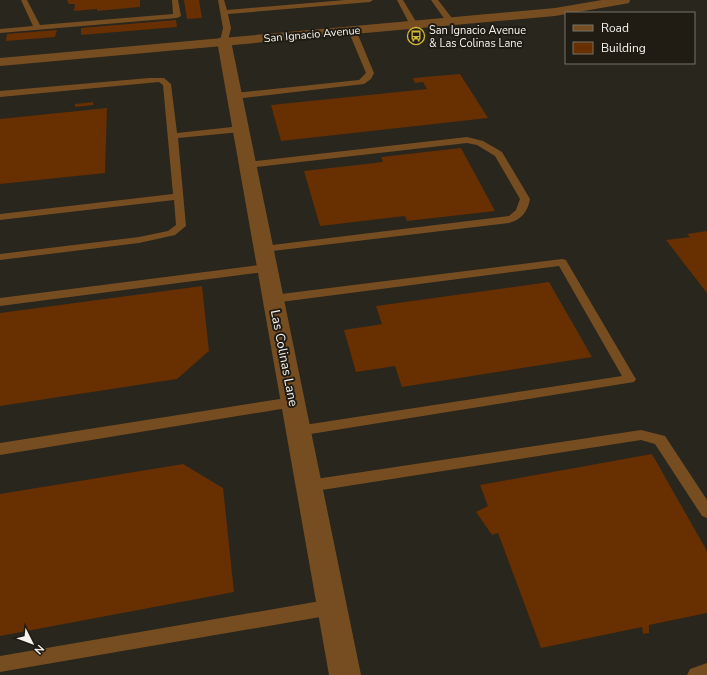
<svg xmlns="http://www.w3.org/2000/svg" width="707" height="675" font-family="'Nunito Sans',sans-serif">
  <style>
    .building { fill: #682f00 }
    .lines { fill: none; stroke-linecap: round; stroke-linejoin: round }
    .service { fill: #764d20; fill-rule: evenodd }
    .minor { fill: #764d20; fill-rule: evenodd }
    .tertiary { fill: #764d20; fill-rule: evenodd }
    .labels { text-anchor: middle; stroke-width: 4; stroke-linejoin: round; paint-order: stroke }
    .far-poi-label { font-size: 11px; fill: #f5f3ed; stroke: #201c14; text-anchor: start }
    .far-street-label { font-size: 11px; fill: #f5f3ed; stroke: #201c14 }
    .street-label { font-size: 13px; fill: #f5f3ed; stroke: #201c14 }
  </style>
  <rect width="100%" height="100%" fill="#29261d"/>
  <path class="building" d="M67 0H140V7L97 11V9L74 11 75 4H69Z
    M184 0H199L202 18 187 19Z
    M176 20 177 27 81 35V28Z
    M57 30 55 37 6 41 7 34Z
    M460 74 488 118 281 141 271 105 427 89 423 82 415 83 413 78Z
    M93 102V105L75 107V104Z
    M107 108 105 173 0 184V119Z
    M461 148 495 211 407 221 405 216 320 226 304 171 383 162 381 157Z
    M707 231V293L666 240 690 237 687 234Z
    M549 282 592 357 402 387 395 366 356 372 344 330 382 324 376 306Z
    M202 286 209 351 177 379 0 406V313Z
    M652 454 707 551V613L649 625V633L643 634 642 627 541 648 498 533 492 535 476 512 488 506 480 485Z
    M183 464 223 488 234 592 0 636V494Z"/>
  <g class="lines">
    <path class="service" d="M21 0H27L40 25 173 14 172 0H178L181 16 177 18 0 33V29L33 26Z
      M218 0H224L227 10 345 0H373L370 2 228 14 231 28 228 41 224 43 220 41 223 28Z
      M397 0H403L418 25 417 27H411Z
      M431 0H438L455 22 454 24H448Z
      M349 28H355L356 30 374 73 371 79 364 84 235 99 231 96 235 93 359 80 366 73 348 30Z
      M149 78H164L171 84 177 133 241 126 245 129 241 132 178 138 186 226 175 235 139 243 0 260V254L139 237 168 231 176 225 174 200 0 220V214L173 194 163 85 159 82 0 97V91Z
      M467 137 483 141 502 152 530 199C528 211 521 220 509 223L264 252 259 249 264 246 509 216 516 210 520 199 495 156 477 145 467 143 248 168 243 165 248 162Z
      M562 259 566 260 567 262 634 376 636 379 634 382 298 436 293 435 291 431 293 427 298 426 622 376 559 266 273 303 269 302 267 299 269 296 273 295Z
      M268 264 272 265 273 268 272 271 0 306V298Z
      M293 397 298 398 299 402 298 406 293 407 0 455V443Z
      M641 430 665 436 707 500V518L702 516 655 444 641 440 309 492 304 490 302 486 304 482 309 480Z
      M332 599 338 602 340 607 338 612 332 615 0 672V656Z
      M707 663V675H687L690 669Z"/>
    <path class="minor" d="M224 37 229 38 231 41 361 675H329L217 41 219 38Z"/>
    <path class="tertiary" d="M602 0H630L629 3 624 4 555 16 0 66V58L555 8Z"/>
  </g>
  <defs>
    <g id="bus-ring" transform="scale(0.9)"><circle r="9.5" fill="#201c14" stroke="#d1b736" stroke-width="1.5"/><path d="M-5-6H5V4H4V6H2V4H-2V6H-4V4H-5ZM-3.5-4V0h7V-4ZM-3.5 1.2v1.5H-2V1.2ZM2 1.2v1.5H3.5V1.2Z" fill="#d1b736"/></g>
  </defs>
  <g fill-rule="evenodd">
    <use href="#bus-ring" x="416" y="36"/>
  </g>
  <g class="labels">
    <g class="far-poi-label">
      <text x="429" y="34">San Ignacio Avenue<tspan x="429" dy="13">&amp; Las Colinas Lane</tspan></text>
    </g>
    <g class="far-street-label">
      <text transform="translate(312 34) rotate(-5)" y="4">San Ignacio Avenue</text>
    </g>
    <g class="street-label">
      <text transform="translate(285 358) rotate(79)" y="5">Las Colinas Lane</text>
    </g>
  </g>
  <rect x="565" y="12" width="130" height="52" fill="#201c14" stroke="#75726b"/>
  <rect x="573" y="25" width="20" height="6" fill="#764d20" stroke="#75726b"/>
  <text x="601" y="32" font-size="12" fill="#f5f3ed">Road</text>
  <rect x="573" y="42" width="20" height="12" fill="#682f00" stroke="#75726b"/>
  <text x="601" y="52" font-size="12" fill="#f5f3ed">Building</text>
  <g transform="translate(32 643) rotate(132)" stroke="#201c14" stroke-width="3" paint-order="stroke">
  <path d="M0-3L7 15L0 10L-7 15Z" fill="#f5f3ed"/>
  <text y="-6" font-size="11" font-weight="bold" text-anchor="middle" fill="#f5f3ed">N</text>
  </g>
</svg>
